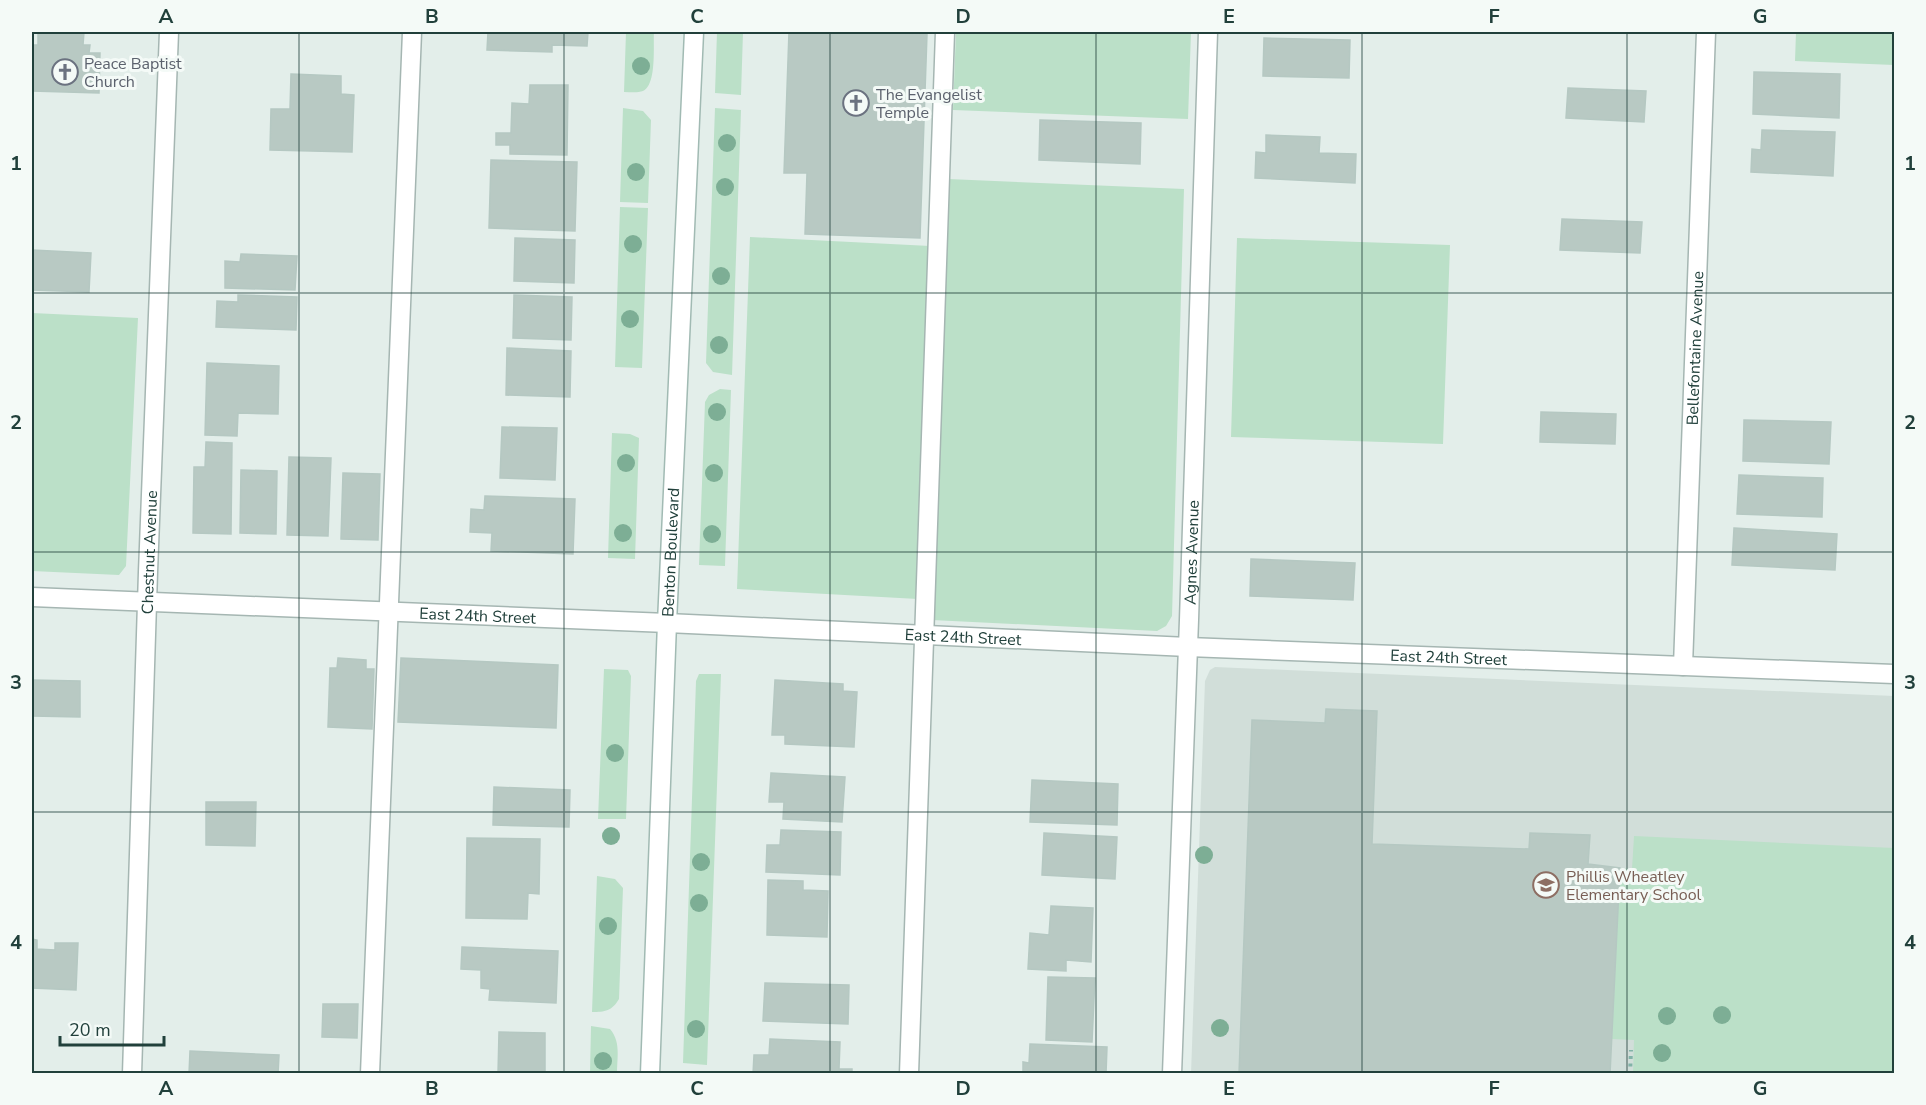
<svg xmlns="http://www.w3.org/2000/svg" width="1926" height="1105" font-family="'Nunito Sans',sans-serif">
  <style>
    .built { fill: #d1ded9 }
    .green { fill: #bbe0c8 }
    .building { fill: #b8c9c3; stroke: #b5c8c2; stroke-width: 1.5 }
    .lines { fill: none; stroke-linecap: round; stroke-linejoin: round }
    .lane-casing { stroke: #a5b6b2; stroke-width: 21 }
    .street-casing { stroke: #a5b6b2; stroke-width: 21 }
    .secondary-casing { stroke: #a1bab3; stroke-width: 21 }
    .path { stroke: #82b3a8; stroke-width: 4; stroke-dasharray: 3 4.5; stroke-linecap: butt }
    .lane { stroke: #fff; stroke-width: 18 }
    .street { stroke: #fff; stroke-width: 18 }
    .secondary { stroke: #fff; stroke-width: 18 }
    .tree { fill: #7dae95 }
    .grid { fill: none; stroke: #21403b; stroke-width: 1.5; stroke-opacity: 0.55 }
    .labels { text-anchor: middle; stroke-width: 6; stroke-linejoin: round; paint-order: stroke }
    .worship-label { font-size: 16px; fill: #5b616d; stroke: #f4faf7; text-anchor: start }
    .street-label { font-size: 16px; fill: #21403b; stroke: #f4faf7 }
    .education-label { font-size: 16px; fill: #785e54; stroke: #f4faf7; text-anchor: start }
    .neatline { fill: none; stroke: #21403b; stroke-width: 2 }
    .grid-label { font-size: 20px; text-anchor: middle; font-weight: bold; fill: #21403b }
  </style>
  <rect width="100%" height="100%" fill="#e3eeea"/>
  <path class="built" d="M1215 667 1894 696V1073L1191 1074 1205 681 1210 670Z"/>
  <path class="green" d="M626 32H654C653 45 657 85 643 91 638 93 630 92 624 92Z
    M717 32H743L741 95 715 93Z
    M956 32H1191L1188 119 953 110Z
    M1796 32H1894V65L1795 61Z
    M623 108 643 111 651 120 648 203 620 202Z
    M715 108 741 110 732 375 713 372 706 363Z
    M948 179 1184 189 1172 616 1166 626 1157 631 932 620Z
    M620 207 648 208 642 368 615 367Z
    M750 237 930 246 918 599 737 589Z
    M1237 238 1450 245 1443 444 1231 437Z
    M32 313 138 318 126 566 119 575 32 571Z
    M720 389 731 390 725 566 699 565 705 402 709 395Z
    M612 433 630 434 639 438 635 559 608 558Z
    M604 669 628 670 631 676 626 819H598Z
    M699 674H721L707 1065 683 1063 696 681Z
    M1634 836 1894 848V1073H1633L1634 1040 1612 1039 1620 868 1632 869Z
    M597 876 615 879 623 888 619 999C612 1011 605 1012 592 1012Z
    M591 1026 610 1029C621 1042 617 1057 617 1073H590Z"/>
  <path class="building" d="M38 32H84L83 45H90L89 53H100L99 93 32 91V45H38Z
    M488 32H588L587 46 552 45V52L487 50Z
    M789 32H862L927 34 920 238 805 234 807 173H784Z
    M1264 38 1350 40 1349 78 1263 76Z
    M1754 72 1840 74 1839 118 1753 114Z
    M291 74 341 76V94L354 95 352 152 270 150 271 109H290Z
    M530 85H568L567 155 510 154V145H496V133H511L512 103 529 104Z
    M1568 88 1646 91 1644 122 1566 118Z
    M1040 120 1141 123 1140 164 1039 160Z
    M1762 130 1835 132 1833 176 1751 172 1752 149 1761 150Z
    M1266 135 1320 137 1319 153 1356 154 1355 183 1255 178 1256 152 1266 153Z
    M491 160 577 162 575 231 489 228Z
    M1562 219 1642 222 1640 253 1560 250Z
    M515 238 575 240 574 283 514 281Z
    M32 250 91 253 89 292 32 290Z
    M241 254 297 256 295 290 225 288V261L240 262Z
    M238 295 297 297 296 330 216 327 217 301 238 302Z
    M514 295 572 297 571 340 513 338Z
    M507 348 571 351 570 397 506 395Z
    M207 363 279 366 278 414 238 413 237 436 205 435Z
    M1541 412 1616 414 1615 444 1540 442Z
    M1744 420 1831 422 1829 464 1743 461Z
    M502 427 557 428 555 480 500 478Z
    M206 442 232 443 231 534 193 533 194 467H205Z
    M289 457 331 458 328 536 287 535Z
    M241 470 277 471 276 534 240 533Z
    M343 473 380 474 378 540 341 539Z
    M1739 475 1823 478 1822 517 1737 514Z
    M485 496 575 499 573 554 491 551 492 533 470 532 471 509 484 510Z
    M1734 528 1837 534 1835 570 1732 565Z
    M1251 559 1355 563 1353 600 1250 596Z
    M338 658 366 660V669H374L372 729 328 727 330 668H337Z
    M401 658 558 665 556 728 398 722Z
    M32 680 80 681V717L32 716Z
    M775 680 843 684V691L857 692 854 747 785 744V735H772Z
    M1326 709 1377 711 1372 844 1529 849 1530 833 1590 835 1588 864 1620 868 1610 1074H1239L1252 720 1325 723Z
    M771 773 845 777 842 822 783 819 784 802H769Z
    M1032 780 1118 784 1117 825 1030 822Z
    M494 787 570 790 569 827 493 825Z
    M206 802H256L255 846 206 845Z
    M781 830 841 832 840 875 766 872 767 845H780Z
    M1044 833 1117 837 1115 879 1042 875Z
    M467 838 540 839 539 894 528 893 527 919 466 918Z
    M768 880 803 881V890L828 891 827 937 767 935Z
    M1051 906 1093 908 1091 962 1066 960V971L1028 969 1030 933 1049 935Z
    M32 939 37 940V949L55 950V943H78L76 990 32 988Z
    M462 947 558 951 556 1003 489 1000 490 989 481 988V970L461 969Z
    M1048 977 1095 978 1092 1042 1046 1040Z
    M765 983 849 985 848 1024 763 1021Z
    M323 1004H358L357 1038 322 1037Z
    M499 1032 545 1033V1074H498Z
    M770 1039 840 1042 839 1069H852V1074H753L754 1055H769Z
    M1030 1044 1107 1047 1106 1074H1023V1062L1029 1063Z
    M190 1051 279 1055 278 1074H189Z"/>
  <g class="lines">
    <g class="lane-casing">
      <path id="lane" d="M370 1074 412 32
        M909 1074 945 32"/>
    </g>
    <g class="street-casing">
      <g id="street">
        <path id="s1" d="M32 597 667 623 1188 647 1894 674"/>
        <path id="s2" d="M1683 666 1706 32"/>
        <path id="s3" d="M132 1074 148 572 169 32"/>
        <path id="s4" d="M1172 1074 1189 620 1208 32"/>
      </g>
    </g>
    <g class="secondary-casing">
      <g id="secondary">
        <path id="s5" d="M650 1074 667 623 694 32"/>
      </g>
    </g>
    <path class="path" d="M1630 1074 1631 1050"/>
    <use href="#lane" class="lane"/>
    <use href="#street" class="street"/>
    <use href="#secondary" class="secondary"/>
  </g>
  <g class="tree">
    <circle cx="641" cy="66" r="9"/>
    <circle cx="727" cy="143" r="9"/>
    <circle cx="636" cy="172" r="9"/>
    <circle cx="725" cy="187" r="9"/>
    <circle cx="633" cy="244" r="9"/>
    <circle cx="721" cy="276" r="9"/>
    <circle cx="630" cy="319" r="9"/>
    <circle cx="719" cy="345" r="9"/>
    <circle cx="717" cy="412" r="9"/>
    <circle cx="626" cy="463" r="9"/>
    <circle cx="714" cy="473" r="9"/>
    <circle cx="623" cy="533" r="9"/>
    <circle cx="712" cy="534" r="9"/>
    <circle cx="615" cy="753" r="9"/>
    <circle cx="611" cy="836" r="9"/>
    <circle cx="1204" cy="855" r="9"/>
    <circle cx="701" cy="862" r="9"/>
    <circle cx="699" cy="903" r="9"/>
    <circle cx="608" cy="926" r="9"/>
    <circle cx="1722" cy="1015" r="9"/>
    <circle cx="1667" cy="1016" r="9"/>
    <circle cx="1220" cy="1028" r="9"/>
    <circle cx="696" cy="1029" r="9"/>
    <circle cx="1662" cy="1053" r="9"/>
    <circle cx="603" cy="1061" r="9"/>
  </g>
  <path class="grid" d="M299 32V1074M564 32V1074M830 32V1074M1096 32V1074M1362 32V1074M1627 32V1074M32 293H1894M32 552H1894M32 812H1894"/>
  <defs>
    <g id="church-ring" transform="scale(1.35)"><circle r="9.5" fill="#f4faf7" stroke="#6b7280" stroke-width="1.5"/><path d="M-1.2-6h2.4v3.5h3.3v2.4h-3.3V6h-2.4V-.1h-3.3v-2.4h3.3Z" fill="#6b7280"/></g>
    <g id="school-ring" transform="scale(1.35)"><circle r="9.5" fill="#f4faf7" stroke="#8d6e63" stroke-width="1.5"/><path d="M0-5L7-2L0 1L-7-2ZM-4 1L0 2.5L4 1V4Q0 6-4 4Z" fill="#8d6e63"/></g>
  </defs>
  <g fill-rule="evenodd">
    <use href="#church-ring" x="65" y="72"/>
    <use href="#church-ring" x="856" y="103"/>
    <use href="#school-ring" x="1546" y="885"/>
  </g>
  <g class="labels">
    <g class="worship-label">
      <text x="84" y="69">Peace Baptist<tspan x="84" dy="18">Church</tspan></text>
      <text x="876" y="100">The Evangelist<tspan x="876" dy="18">Temple</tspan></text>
    </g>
    <g class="street-label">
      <text dy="6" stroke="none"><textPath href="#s2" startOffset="318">Bellefontaine Avenue</textPath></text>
      <text dy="6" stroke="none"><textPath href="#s3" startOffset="522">Chestnut Avenue</textPath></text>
      <text dy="6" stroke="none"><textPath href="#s5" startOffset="522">Benton Boulevard</textPath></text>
      <text dy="6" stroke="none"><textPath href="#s4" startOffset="522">Agnes Avenue</textPath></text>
      <text dy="6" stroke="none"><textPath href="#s1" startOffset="446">East 24th Street</textPath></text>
      <text dy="6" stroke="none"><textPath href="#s1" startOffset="932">East 24th Street</textPath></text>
      <text dy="6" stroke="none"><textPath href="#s1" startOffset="1418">East 24th Street</textPath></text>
    </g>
    <g class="education-label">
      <text x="1566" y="882">Phillis Wheatley<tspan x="1566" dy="18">Elementary School</tspan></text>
    </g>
  </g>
  <rect width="1926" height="1105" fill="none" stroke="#f4faf7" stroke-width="66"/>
  <path d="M60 1036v9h104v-9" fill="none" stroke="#21403b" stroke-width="3"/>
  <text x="69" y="1036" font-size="18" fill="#21403b" stroke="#f4faf7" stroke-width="4.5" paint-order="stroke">20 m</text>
  <rect x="33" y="33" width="1860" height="1039" class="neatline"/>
  <g class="grid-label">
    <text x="166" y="23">A</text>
    <text x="432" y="23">B</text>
    <text x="697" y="23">C</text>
    <text x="963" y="23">D</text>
    <text x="1229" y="23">E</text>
    <text x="1494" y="23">F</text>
    <text x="1760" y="23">G</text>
    <text x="16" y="170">1</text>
    <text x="1910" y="170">1</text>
    <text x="16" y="429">2</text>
    <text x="1910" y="429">2</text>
    <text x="16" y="689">3</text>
    <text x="1910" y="689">3</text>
    <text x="16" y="949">4</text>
    <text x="1910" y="949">4</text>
    <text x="166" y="1095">A</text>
    <text x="432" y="1095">B</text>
    <text x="697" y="1095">C</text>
    <text x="963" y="1095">D</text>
    <text x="1229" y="1095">E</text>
    <text x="1494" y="1095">F</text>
    <text x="1760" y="1095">G</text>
  </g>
</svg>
